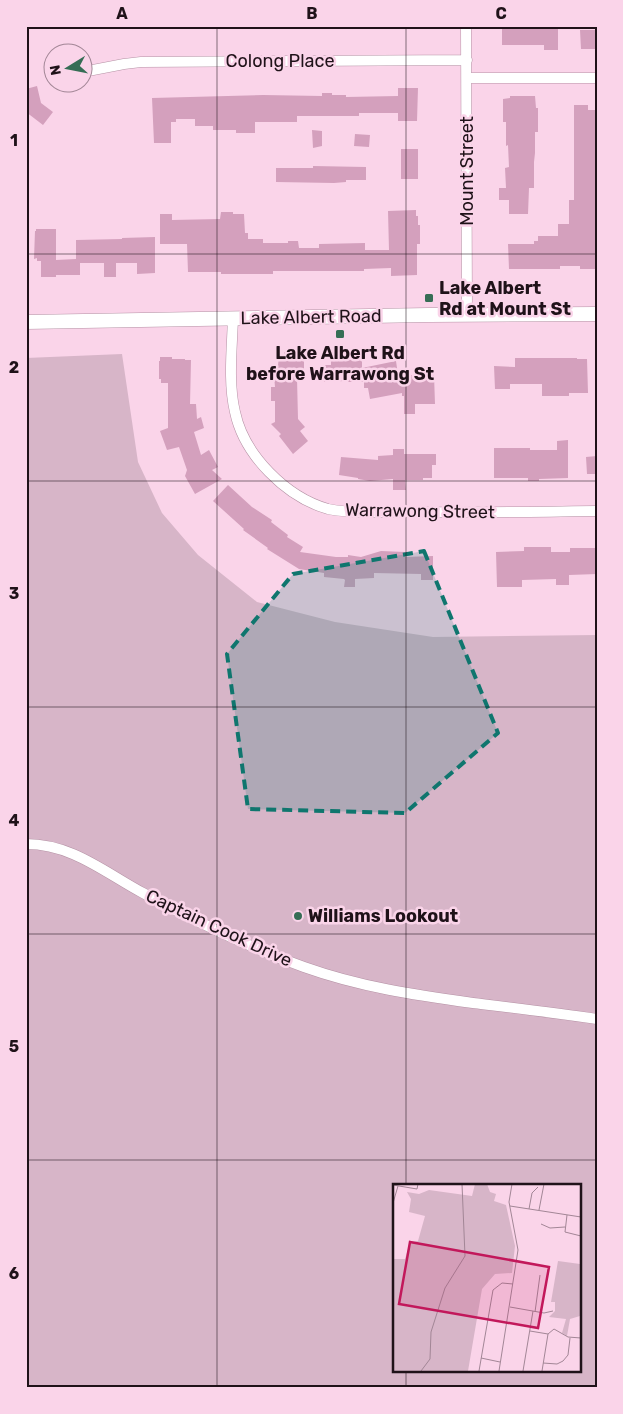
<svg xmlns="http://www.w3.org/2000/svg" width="623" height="1414" font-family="Rubik,sans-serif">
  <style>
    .green { fill: #d7b5c8; fill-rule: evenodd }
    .building { fill: #d4a0bd }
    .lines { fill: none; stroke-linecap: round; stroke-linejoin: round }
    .street-casing { stroke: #b592a5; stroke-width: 11 }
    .secondary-casing { stroke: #b592a5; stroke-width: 15 }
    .street { stroke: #fff; stroke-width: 10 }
    .secondary { stroke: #fff; stroke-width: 14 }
    .marked { fill: #0f766e; fill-opacity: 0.2; stroke: #0f766e; stroke-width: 4; stroke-dasharray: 10 6; stroke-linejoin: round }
    .grid { fill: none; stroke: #1f1219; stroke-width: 1; stroke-opacity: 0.55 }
    .poi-dot { fill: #366d55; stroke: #fad4e9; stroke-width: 2 }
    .labels { text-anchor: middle; stroke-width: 5; stroke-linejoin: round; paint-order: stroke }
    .street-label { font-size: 18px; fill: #1f1219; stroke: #fad4e9 }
    .poi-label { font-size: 18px; font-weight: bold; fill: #1f1219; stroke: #fad4e9; text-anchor: start }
    .inset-road { fill: none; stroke: #a28696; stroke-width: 1 }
    .view { fill: #c2185b; fill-opacity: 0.15; stroke: #c2185b; stroke-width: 2.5 }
    .inset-edge { fill: none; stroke: #1f1219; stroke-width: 2.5 }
    .neatline { fill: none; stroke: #1f1219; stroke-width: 2 }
    .grid-label { font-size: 16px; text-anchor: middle; font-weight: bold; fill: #1f1219 }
  </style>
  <rect width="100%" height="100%" fill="#fad4e9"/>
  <path class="green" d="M122 354 138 462 162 513 198 555 257 602 335 622 433 637 597 635V1388H26V358ZM394 1185H579V1370H394Z"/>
  <path class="building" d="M502 26H558V50H544V45H502Z
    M580 30H597V49H581Z
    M37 86 41 103 53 112 43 125 26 112V89Z
    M398 88H418L417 121H398V113H359V116H297V122H255V133H236V130H213V126H195V119H176V122H171V143H154L152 98 263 95 322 96V93H332V95H346V97L398 96Z
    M510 96H535L536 108H538V132H535V153L534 162V188H529L528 214H509V200H499V188H506L505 168 509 167 508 145 506 146V122H503V99L510 98Z
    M574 105H588V110H597V269H580V266H560V269H509L508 244H534V241H538V236H558V224H569V200H574Z
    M312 130 322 131V146L313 148Z
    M355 134 370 135 369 147 354 146Z
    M401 149H418V179H401Z
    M313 166 366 167V180H346V182L334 183 276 182V168H313Z
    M416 210V216H418V225H420V244H417V275L391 276V268L364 269V271H273V274H221V272H188L187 244H160V214H172V220L220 219 221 212H233V214H244L245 233H248V239H263V243H288V241H298L299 248H319V244L365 243V250H389L388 211Z
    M36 229H56V260L76 259V240L122 239V238L155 237V273L137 274V263H116V277H104V263H80V275H56V277H41V261H37V258L34 259 35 231H36Z
    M284 352H298V357H304V377L297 378 298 419 305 427 300 431 308 441 293 454 279 436 281 434 271 424 275 422V401H271V387H275L274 375H277L279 356H284Z
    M160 357H172V359H185V360H191L190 404H196L197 419 201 417 204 428 194 432 201 455 209 450 218 467 212 470 222 479 195 494 185 476 187 470 179 447 167 450 160 431 168 428V383H161V379H159V361H160Z
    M348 358H362V368L396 361 398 375H434L435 404H415V414H404V396H402V393L370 399 368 388H364V382H345V381L324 382 323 365H331V359H348Z
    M515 358H577V359H587L588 393H569V396H542V384H510V389H495L494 366 515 367Z
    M568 440V478L539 479V481H528V478H494V448H530V450H557V441Z
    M393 449H404V454H436V465H432V478H423V480H405L406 490H393V479L370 481 358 479V478L339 475 341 457 378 460V456L393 455Z
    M597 456V474H587L586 457Z
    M228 485 252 507 272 520 271 522 288 535 287 537 303 547 300 552 336 557H348V555L361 557 381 551 405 552V557L433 556V580H421V574L374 573V578L355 579V587H344L345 580 344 579 324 577V573L299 569 267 549 268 548 243 530 244 529 213 501Z
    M524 547H551V552H570V548H597V574L569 575V585H556V579L522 580V587H497L496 552 524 551Z"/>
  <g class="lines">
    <g class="street-casing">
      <path id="street" d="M466 26 467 315
        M93 70 124 64 141 62 467 60
        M467 78H597
        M233 318C232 348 228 383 235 412 244 455 286 497 328 509 351 514 384 512 408 512 471 513 534 512 597 511
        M26 844C72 844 104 872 143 893 195 921 248 947 304 967 360 987 415 995 473 1003 514 1008 556 1013 597 1019"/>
    </g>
    <g class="secondary-casing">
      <path id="secondary" d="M26 322 428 315 597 314"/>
    </g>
    <use href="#street" class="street"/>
    <use href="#secondary" class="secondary"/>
  </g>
  <path class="marked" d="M424 551 498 733 405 813 248 809 227 654 293 574Z"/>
  <path class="grid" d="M217 26V1388M406 26V1185M26 254H597M26 481H597M26 707H597M26 934H597M26 1160H597M406 1370V1388"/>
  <g class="poi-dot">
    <rect x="424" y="293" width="10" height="10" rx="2.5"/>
    <rect x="335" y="329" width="10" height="10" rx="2.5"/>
    <circle cx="298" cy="916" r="5"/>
  </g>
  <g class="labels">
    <g class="street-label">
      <text x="280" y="67">Colong Place</text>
      <text transform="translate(467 171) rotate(-90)" y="6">Mount Street</text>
      <text transform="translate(311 317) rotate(-1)" y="6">Lake Albert Road</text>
      <text transform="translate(420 511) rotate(1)" y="6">Warrawong Street</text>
      <text transform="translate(219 928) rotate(25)" y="6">Captain Cook Drive</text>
    </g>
    <g class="poi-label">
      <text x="439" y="294">Lake Albert<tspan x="439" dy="21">Rd at Mount St</tspan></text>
      <text x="340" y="359" text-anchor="middle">Lake Albert Rd<tspan x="340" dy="21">before Warrawong St</tspan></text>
      <text x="308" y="922">Williams Lookout</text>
    </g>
  </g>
  <g transform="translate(393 1184)">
    <rect width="188" height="188" fill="#fad4e9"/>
    <path d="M82 0H94L97 8 103 10 101 17 113 21 122 62 119 89 102 90 89 105 75 187H0V75H12L17 58 25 57 32 32 16 28 18 15 14 8 26 10 36 6 79 12ZM165 77 187 80V132L177 135 174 152 169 149 173 135 156 133 162 127V118H158Z" fill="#d7b5c8"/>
    <path class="inset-road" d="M0 1 24 5 25 0M0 19 5 2M117 22 188 33M136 25 139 9 145 3M146 26 151 0M174 31 172 48 188 52M148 40 157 44 172 43M117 123 151 129 160 127M142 128 147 91M137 147 155 150M155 150 161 145 175 153 188 154M88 174 107 178M150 179 164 180 170 177 175 171 177 154M28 187 37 175 38 148 52 104 72 72 69 0M86 187 100 106 109 99 120 100M106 187 125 66 116 18 119 0M130 187 140 127M149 187 155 150"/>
    <path class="view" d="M17 58 156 83 145 144 6 120Z"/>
    <rect width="188" height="188" class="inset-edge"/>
  </g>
  <rect width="623" height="1414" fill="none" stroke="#fad4e9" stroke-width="55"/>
  <g transform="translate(68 68) rotate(260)"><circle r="24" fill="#fad4e9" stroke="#a28696"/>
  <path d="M0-4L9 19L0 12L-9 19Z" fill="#366d55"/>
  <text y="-8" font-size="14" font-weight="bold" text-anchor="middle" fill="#1f1219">N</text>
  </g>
  <rect x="28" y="28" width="568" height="1358" class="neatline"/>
  <g class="grid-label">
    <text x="122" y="19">A</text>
    <text x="312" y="19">B</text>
    <text x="501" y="19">C</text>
    <text x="14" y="146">1</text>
    <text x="14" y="373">2</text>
    <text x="14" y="599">3</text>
    <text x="14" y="826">4</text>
    <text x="14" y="1052">5</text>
    <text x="14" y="1279">6</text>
  </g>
</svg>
